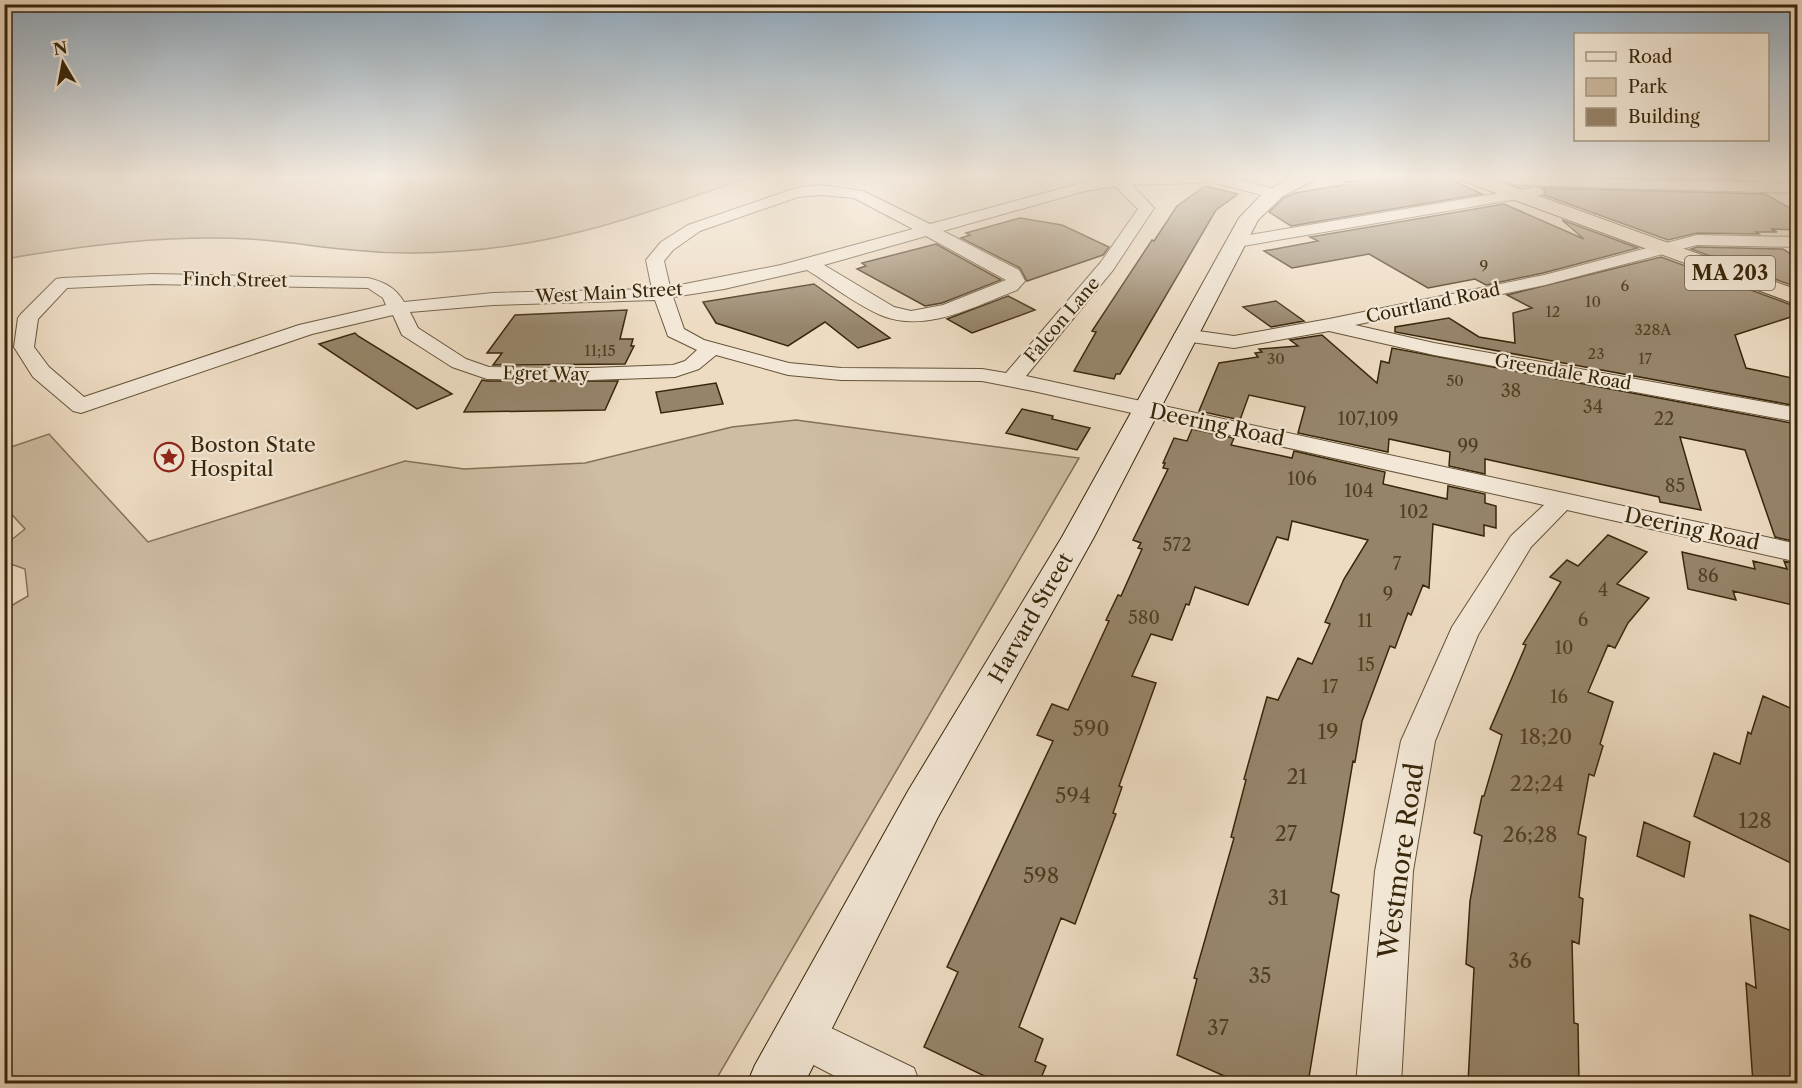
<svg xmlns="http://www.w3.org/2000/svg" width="1802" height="1088" font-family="'Libre Caslon Text',serif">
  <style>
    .green { fill: #cebca3; stroke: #837156; stroke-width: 1.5 }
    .building { fill: #96846a; stroke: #38260a; stroke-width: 1.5 }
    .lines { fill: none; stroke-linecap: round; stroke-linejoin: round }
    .street-casing { stroke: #655338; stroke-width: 2 }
    .secondary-casing { stroke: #38260a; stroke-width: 2 }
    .highway-casing { stroke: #38260a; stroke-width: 2 }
    .street { fill: #f3e8d7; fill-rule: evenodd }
    .secondary { fill: #f3e8d7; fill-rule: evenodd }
    .highway { fill: #eddbc2; fill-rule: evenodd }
    .labels { text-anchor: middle; stroke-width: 4.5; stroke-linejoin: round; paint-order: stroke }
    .far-number-label { font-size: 15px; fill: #503e22 }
    .far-street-label { font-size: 18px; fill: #38260a; stroke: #f3e8d7 }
    .number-label { font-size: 18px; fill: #503e22 }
    .shield { fill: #f3e8d7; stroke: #706048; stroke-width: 1.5 }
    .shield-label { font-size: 20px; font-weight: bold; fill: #38260a }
    .street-label { font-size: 21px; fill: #38260a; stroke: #f3e8d7 }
    .poi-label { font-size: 21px; fill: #38260a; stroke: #f3e8d7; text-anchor: start }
    .near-number-label { font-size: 21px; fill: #503e22 }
    .near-street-label { font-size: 26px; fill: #38260a; stroke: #f3e8d7 }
  </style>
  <rect width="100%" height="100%" fill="#eddbc2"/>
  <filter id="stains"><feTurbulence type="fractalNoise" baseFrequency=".00333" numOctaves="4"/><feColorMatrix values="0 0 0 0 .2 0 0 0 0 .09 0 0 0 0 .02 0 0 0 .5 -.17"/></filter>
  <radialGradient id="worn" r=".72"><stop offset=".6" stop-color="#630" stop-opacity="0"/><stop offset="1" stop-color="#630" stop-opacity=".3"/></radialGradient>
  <path class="green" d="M5 175H755C656 210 567 244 461 251 425 254 389 254 352 250 318 247 284 241 249 239 167 235 85 245 5 259Z
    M796 420 1079 458 714 1083H5L4 610 28 596 25 569 5 562V545L25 529 5 507V449L49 434 148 542 405 461 464 469 585 463 732 427Z"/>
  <path class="building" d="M1409 175H1441L1482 194 1291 226 1269 212 1284 198 1295 193 1348 184 1345 182Z
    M1511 175H1730L1738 180 1513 177Z
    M1205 186 1238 194 1216 210 1120 374H1116L1114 379 1074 371 1096 332 1092 331 1152 240 1154 241 1177 206Z
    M1543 188 1765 194 1797 212V230L1771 229 1777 232H1756L1759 234 1697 233 1668 240 1544 195 1546 192Z
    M1504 204 1584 239 1562 220 1638 248 1543 273 1486 285 1475 279 1428 288 1369 254 1292 268 1264 251 1318 241 1310 237Z
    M1020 218 1062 225 1109 247 1103 255 1027 281 1020 268 961 238 970 235 966 233Z
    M936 244 1001 280 942 303 925 306 857 269 866 266 862 263Z
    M1697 247 1783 249 1797 258V287L1691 249Z
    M1661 257 1797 307V315L1735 335 1746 368 1797 379V406L1395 332V327L1449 318 1479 337 1515 343 1513 313 1532 308 1507 295Z
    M814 284 890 338 858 348 825 322 788 346 716 323 703 302Z
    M1008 296 1035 310 972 333 947 319Z
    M1276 301 1304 321 1271 327 1243 307Z
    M627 310 620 339H633L631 346H634L625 364 493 365 502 353H487L515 315Z
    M355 333 358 336 452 394 417 409 319 344Z
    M1322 335 1377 383 1381 361 1389 363 1392 348 1797 424V542L1775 537 1745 450 1680 437 1701 510 1660 502 1659 497 1485 459V474L1449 466 1450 452 1389 439 1388 452 1298 433 1305 407 1249 395 1240 420 1199 411 1219 363 1258 357 1255 353 1262 352 1259 349 1298 346 1290 340Z
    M482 380 487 381H618L605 410 464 412Z
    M716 383 723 404 661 413 656 392Z
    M1022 409 1053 416 1052 419 1090 428 1077 450 1006 433Z
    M1192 429 1234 438 1231 445 1292 458 1294 451 1385 472 1383 484 1447 499 1448 486 1485 494V503L1496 506V528L1484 525V536L1433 524 1429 588 1423 585 1411 615 1408 613 1395 648 1390 646 1362 721 1355 762 1353 761 1331 892 1339 895 1308 1083H1240L1177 1055 1197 979 1194 978 1234 838 1231 837 1246 780 1244 779 1267 697 1278 700 1298 658 1312 664 1330 624 1325 622 1344 579 1368 540 1292 521 1288 540 1277 537 1248 605 1195 587 1189 605 1186 604 1172 640 1151 634 1132 676 1156 683 1119 786 1122 787 1113 813 1116 814 1075 924 1061 918 1019 1027 1043 1039 1035 1061 1046 1066 1039 1083H999L924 1047 958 972 947 967 1053 741 1037 735 1052 704 1068 710 1109 621 1106 620 1118 595 1121 596 1142 549 1138 548 1141 543 1133 540 1168 469 1163 468 1165 463H1163L1174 438 1187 441Z
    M1608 535 1647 552 1617 584 1649 598 1628 623 1615 648 1608 645 1588 692 1613 702 1600 744 1603 746 1594 776 1589 774 1578 834 1586 837 1579 897 1583 899 1579 944 1572 941 1574 1023 1578 1024 1579 1083H1468L1474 968 1466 964 1470 901 1482 836 1474 833 1482 796H1484L1502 735 1490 729 1526 645 1523 644 1561 582 1550 577 1567 560 1578 566Z
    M1682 552 1755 569 1753 561 1787 569 1784 561 1797 564V606L1733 591 1736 600 1688 589Z
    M1763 696 1797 711V866L1694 816 1714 753 1740 764 1748 732 1751 734Z
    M1644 822 1690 842 1684 877 1637 856Z
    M1750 915 1797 933V1083H1753L1746 983 1756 988Z"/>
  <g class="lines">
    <g class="street-casing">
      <path id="street" d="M1106 175H1222L1278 190 1281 193 1273 198 1208 181 1195 183 1132 185 1154 208 1113 270 1026 376 1798 544V562L1567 510 1531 547 1478 635 1435 741 1413 871 1401 1084H1356L1375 871 1401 741 1452 627 1511 536 1544 505 1033 391 982 381 841 380 788 375 716 355 699 369 675 377 591 380 487 379 452 367 402 335 393 315 312 334 81 413 73 411 33 377 14 347 18 318 21 314 56 279 62 278 152 274 368 278C384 282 395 287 404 302L493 293 652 289 646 260 661 242 688 225 796 188 821 185 863 191 930 224 1078 184 1108 178ZM1115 186 1138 209 1101 262 1006 373 982 369 841 368 789 363 704 340 684 329 673 297 724 289 807 270C830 284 858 306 883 316 927 333 975 306 1017 290L1025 281 1019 270 943 231 1085 191ZM821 195 854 198 913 229 781 265 670 287 664 261 673 250 700 231 798 197ZM926 236 1006 280 943 305 911 311 894 307 824 265ZM152 284 368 288 383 298 386 305 299 325 84 397 49 367 34 347 38 319 67 288ZM655 300 668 336 697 350 685 361 673 365 591 368 489 367 466 359 418 328 410 312 493 305Z
        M1517 178 1798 183V193L1512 185 1510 182 1512 179Z
        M1536 187 1541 189 1544 192 1541 195 1237 247 1231 246 1229 242 1231 238 1237 237Z
        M1697 235 1798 237V247L1697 245 1545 285 1355 325 1434 343 1798 408V422L1434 355 1329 331 1234 348 1184 341 1177 339 1174 335 1177 331 1184 329 1234 336 1329 319 1544 275Z
        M800 1013 914 1068 920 1084H850L785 1050 778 1035 785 1020Z"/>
    </g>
    <g class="secondary-casing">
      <path id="secondary" d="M1294 175H1319L1316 179 1283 196 1258 220 1094 537 938 817 804 1084H747L755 1065 908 791 1062 537 1239 218 1263 193Z"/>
    </g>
    <g class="highway-casing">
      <path id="highway" d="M1455 175H1481L1798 290V305L1458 179Z"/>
    </g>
    <use href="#street" class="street"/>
    <use href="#secondary" class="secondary"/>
    <use href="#highway" class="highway"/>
  </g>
  <linearGradient id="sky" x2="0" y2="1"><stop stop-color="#91abc0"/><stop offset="0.54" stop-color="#f7efe4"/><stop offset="1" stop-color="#f7efe4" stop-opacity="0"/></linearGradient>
  <rect width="1802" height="327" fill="url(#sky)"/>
  <defs>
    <g id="sight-ring" transform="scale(1.5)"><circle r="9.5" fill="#f3e8d7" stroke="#8f2418" stroke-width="1.5"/><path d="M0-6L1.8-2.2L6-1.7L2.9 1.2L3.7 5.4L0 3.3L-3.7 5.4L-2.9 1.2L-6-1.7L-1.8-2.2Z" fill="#8f2418"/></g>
  </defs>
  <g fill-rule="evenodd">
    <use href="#sight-ring" x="169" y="457"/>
  </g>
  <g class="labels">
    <g class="far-number-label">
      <text x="1484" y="271">9</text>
      <text x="1625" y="291">6</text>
      <text x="1593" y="307">10</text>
      <text x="1553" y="317">12</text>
      <text x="1653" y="335">328A</text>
      <text x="600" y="356">11;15</text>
      <text x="1596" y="359">23</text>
      <text x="1276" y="364">30</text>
      <text x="1645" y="364">17</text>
      <text x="1455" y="386">50</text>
    </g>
    <g class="far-street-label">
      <text transform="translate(235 280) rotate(1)" y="6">Finch Street</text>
      <text transform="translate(609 293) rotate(-3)" y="6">West Main Street</text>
      <text transform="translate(1433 303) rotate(-12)" y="6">Courtland Road</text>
      <text transform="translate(1062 320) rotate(-50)" y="6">Falcon Lane</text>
      <text transform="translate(1563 372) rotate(10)" y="6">Greendale Road</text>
      <text transform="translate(546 374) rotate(1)" y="6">Egret Way</text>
    </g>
    <g class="number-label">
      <text x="1511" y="397">38</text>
      <text x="1593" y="413">34</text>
      <text x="1368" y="425">107,109</text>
      <text x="1664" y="425">22</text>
      <text x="1468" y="452">99</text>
      <text x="1302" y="485">106</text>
      <text x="1675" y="492">85</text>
      <text x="1359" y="497">104</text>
      <text x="1414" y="518">102</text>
      <text x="1177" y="551">572</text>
      <text x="1397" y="570">7</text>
      <text x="1708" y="582">86</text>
      <text x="1603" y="596">4</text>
      <text x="1388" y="600">9</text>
      <text x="1144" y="624">580</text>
      <text x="1583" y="626">6</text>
      <text x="1365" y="627">11</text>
      <text x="1564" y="654">10</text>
      <text x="1366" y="671">15</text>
      <text x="1330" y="693">17</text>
      <text x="1559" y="703">16</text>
    </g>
    <rect class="shield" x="1685" y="256" width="90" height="34" rx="4.5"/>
    <g class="shield-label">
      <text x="1730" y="280">MA 203</text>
    </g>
    <g class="street-label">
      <text transform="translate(1217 425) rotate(12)" y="7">Deering Road</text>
      <text transform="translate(1692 529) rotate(12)" y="7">Deering Road</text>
      <text transform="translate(1031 618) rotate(-60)" y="7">Harvard Street</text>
    </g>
    <g class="poi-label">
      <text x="190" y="452">Boston State<tspan x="190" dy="24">Hospital</tspan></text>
    </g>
    <g class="near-number-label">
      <text x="1091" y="736">590</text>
      <text x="1328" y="739">19</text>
      <text x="1546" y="744">18;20</text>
      <text x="1297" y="784">21</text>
      <text x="1537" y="791">22;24</text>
      <text x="1073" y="803">594</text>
      <text x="1755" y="828">128</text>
      <text x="1286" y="841">27</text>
      <text x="1530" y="842">26;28</text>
      <text x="1041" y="883">598</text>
      <text x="1278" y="905">31</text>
      <text x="1520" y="968">36</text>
      <text x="1260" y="983">35</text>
      <text x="1218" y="1035">37</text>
    </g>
    <g class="near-street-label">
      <text transform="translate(1401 861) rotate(-82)" y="9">Westmore Road</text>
    </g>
  </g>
  <rect width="1802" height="1088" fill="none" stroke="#eddbc2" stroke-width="24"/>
  <rect x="6" y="6" width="1790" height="1076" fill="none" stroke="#38260a" stroke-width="3"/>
  <rect x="12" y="12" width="1778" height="1064" fill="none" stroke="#38260a" stroke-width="1.5"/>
  <rect x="1574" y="33" width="195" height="108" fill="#f3e8d7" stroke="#a89a85" stroke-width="1.5"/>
  <rect x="1586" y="52" width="30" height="9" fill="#f3e8d7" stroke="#a89a85" stroke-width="1.5"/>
  <text x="1628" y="63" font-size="18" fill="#38260a">Road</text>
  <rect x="1586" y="78" width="30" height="18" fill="#cebca3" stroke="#a89a85" stroke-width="1.5"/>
  <text x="1628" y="93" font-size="18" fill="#38260a">Park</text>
  <rect x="1586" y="108" width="30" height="18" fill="#96846a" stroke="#a89a85" stroke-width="1.5"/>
  <text x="1628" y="123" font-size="18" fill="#38260a">Building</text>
  <g transform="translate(63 63) rotate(350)" stroke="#f3e8d7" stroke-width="4.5" paint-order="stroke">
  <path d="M0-4.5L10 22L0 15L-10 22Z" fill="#38260a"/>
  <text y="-9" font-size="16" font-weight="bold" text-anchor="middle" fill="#38260a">N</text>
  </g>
  <rect width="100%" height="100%" filter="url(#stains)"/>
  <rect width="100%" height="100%" fill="url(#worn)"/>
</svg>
